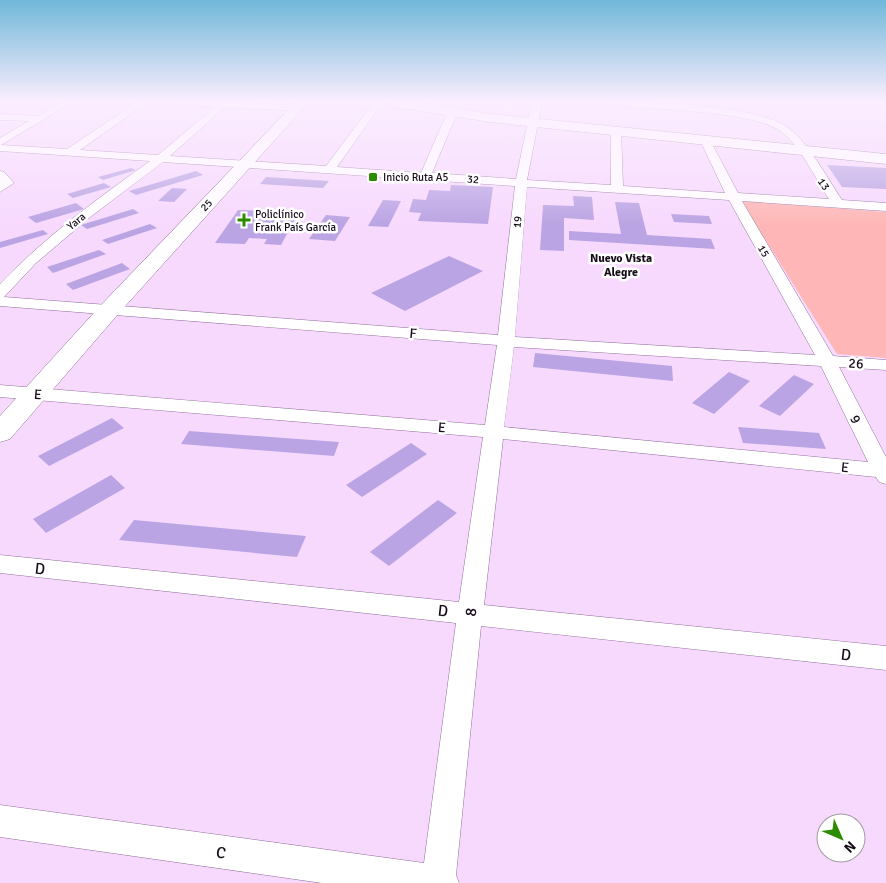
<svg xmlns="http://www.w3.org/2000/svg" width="886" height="883" font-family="Signika,sans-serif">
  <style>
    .green { fill: #feb7b6 }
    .building { fill: #baa4e3 }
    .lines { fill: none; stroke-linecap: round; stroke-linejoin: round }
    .street-casing { stroke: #917099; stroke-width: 1 }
    .secondary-casing { stroke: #917099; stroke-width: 1 }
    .street { fill: #fff; fill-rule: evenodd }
    .secondary { fill: #fff; fill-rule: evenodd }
    .poi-dot { fill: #2b8c00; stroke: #fff; stroke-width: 2 }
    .labels { text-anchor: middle; stroke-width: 5; stroke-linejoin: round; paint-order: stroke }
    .far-poi-label { font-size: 11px; fill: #170b1a; stroke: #fff; text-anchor: start }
    .far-street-label { font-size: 11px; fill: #170b1a; stroke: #fff }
    .far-neighbourhood-label { font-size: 12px; font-weight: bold; fill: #170b1a; stroke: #fff }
    .street-label { font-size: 14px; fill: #170b1a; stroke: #fff }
    .near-street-label { font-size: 16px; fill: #170b1a; stroke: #fff }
  </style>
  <rect width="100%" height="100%" fill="#f7d9fe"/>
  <path class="green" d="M741 201 886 212V358L837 354Z"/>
  <path class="building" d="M827 165 886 168V189L842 187Z
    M131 168 136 170 103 180 98 177Z
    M196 171 203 175 136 195 129 191Z
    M266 177 329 181 323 188 260 184Z
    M104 183 111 187 73 198 67 194Z
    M451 185 493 187 488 224 418 221 421 213 409 212 413 199 426 200 429 190 450 191Z
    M172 188 187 189 174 202 158 201Z
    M573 196 592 197 594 220 564 218V251L540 250 543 205 574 206Z
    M383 200 401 201 388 227 368 226Z
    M615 202 639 203 647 235 711 239 715 249 569 240V231L621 234Z
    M76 203 84 209 36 223 28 217Z
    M133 209 139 213 87 229 81 225Z
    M238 210 299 212 281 245 264 244 267 239 249 238 245 244 215 243Z
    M671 214 709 216 712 224 674 222Z
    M326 215 350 217 335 241 309 239Z
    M150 224 157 228 108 244 102 240Z
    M43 230 48 234 0 248V242Z
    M99 250 106 254 53 273 47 267Z
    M449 256 483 271 405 311 371 293Z
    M122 263 130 269 73 290 66 284Z
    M535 353 672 366 673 381 533 367Z
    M729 372 750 381 714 414 692 403Z
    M794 375 814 384 780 416 759 406Z
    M112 418 124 428 49 466 38 456Z
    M738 427 819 433 826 449 743 443Z
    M189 431 339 442 334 456 181 444Z
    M411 443 427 454 362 497 346 485Z
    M111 475 125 488 46 533 33 519Z
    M438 500 457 513 389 566 370 552Z
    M134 520 306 536 297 557 119 540Z"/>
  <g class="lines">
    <g class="street-casing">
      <path id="street" d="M62 102H73L1 145 67 149 137 102H148L80 150 158 155 215 107 185 105 181 102H236L296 106 299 107V111L225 107 170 156 326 166 374 102H383L337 167 421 173 447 113 452 110 457 113 432 173 516 179 532 102H542L527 180 611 185V131L616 128 621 131 623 186 725 193 700 140 705 137 710 140 738 193 829 199C814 177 800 143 777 129 748 111 649 109 611 105L607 102C647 102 751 105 784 125 807 139 827 178 842 200L886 203V211L742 201 833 356 886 360V370L839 367 886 457V484L879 482 876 477 503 439 484 605 886 646V670L481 626 456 875 459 883H322L0 837V805L424 863 456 623 0 573V555L459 602 483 437 0 397V385L485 425 497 345 0 306V284C45 237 97 199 150 161L0 151V138L29 121 0 120V114L38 116ZM163 162 515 186 498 335 4 297 36 263 89 218ZM527 187 729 200 815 355 515 337ZM514 347 821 366 868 462 504 427Z
        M0 171 4 172 14 183 0 192Z"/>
    </g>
    <g class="secondary-casing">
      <path id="secondary" d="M296 102H309L119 313 10 439 0 442V416L103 303Z
        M385 102H417L490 114 886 154V164L490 122 391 106Z"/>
    </g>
    <use href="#street" class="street"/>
    <use href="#secondary" class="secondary"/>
  </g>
  <linearGradient id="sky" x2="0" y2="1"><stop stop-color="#70b8d9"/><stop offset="0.45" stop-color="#fbeeff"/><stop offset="1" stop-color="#fbeeff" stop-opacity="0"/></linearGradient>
  <rect width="886" height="226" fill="url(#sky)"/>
  <g class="poi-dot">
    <rect x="368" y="172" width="10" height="10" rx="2.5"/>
    <path d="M241.5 212.5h5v5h5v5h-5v5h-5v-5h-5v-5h5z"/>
  </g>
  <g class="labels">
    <g class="far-poi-label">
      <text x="383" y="181">Inicio Ruta A5</text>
      <text x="255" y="218">Policlínico<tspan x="255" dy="13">Frank País García</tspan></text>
    </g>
    <g class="far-street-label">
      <text transform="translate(473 179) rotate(4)" y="4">32</text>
      <text transform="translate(824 184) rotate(56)" y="4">13</text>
      <text transform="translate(206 205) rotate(-47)" y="4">25</text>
      <text transform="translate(76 221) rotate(-40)" y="4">Yara</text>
      <text transform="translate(517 222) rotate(-85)" y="4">19</text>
      <text transform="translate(764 251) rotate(60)" y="4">15</text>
    </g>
    <g class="far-neighbourhood-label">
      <text x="621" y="262">Nuevo Vista<tspan x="621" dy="14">Alegre</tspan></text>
    </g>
    <g class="street-label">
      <text transform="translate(413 333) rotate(5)" y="5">F</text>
      <text transform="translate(856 363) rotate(4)" y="5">26</text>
      <text transform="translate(38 394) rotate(5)" y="5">E</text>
      <text transform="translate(856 419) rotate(63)" y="5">9</text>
      <text transform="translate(442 427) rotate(5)" y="5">E</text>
      <text transform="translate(845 467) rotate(6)" y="5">E</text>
    </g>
    <g class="near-street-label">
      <text transform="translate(40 568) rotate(6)" y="6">D</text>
      <text transform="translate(443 610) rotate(6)" y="6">D</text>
      <text transform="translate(470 612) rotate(-83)" y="6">8</text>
      <text transform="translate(846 654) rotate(6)" y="6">D</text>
      <text transform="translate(221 852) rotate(8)" y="6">C</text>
    </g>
  </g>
  <g transform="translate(841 838) rotate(135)"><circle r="24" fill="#ffffff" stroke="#a29da3"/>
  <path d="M0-4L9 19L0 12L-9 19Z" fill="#2b8c00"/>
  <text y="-8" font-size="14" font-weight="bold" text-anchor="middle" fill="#170b1a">N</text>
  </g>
</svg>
